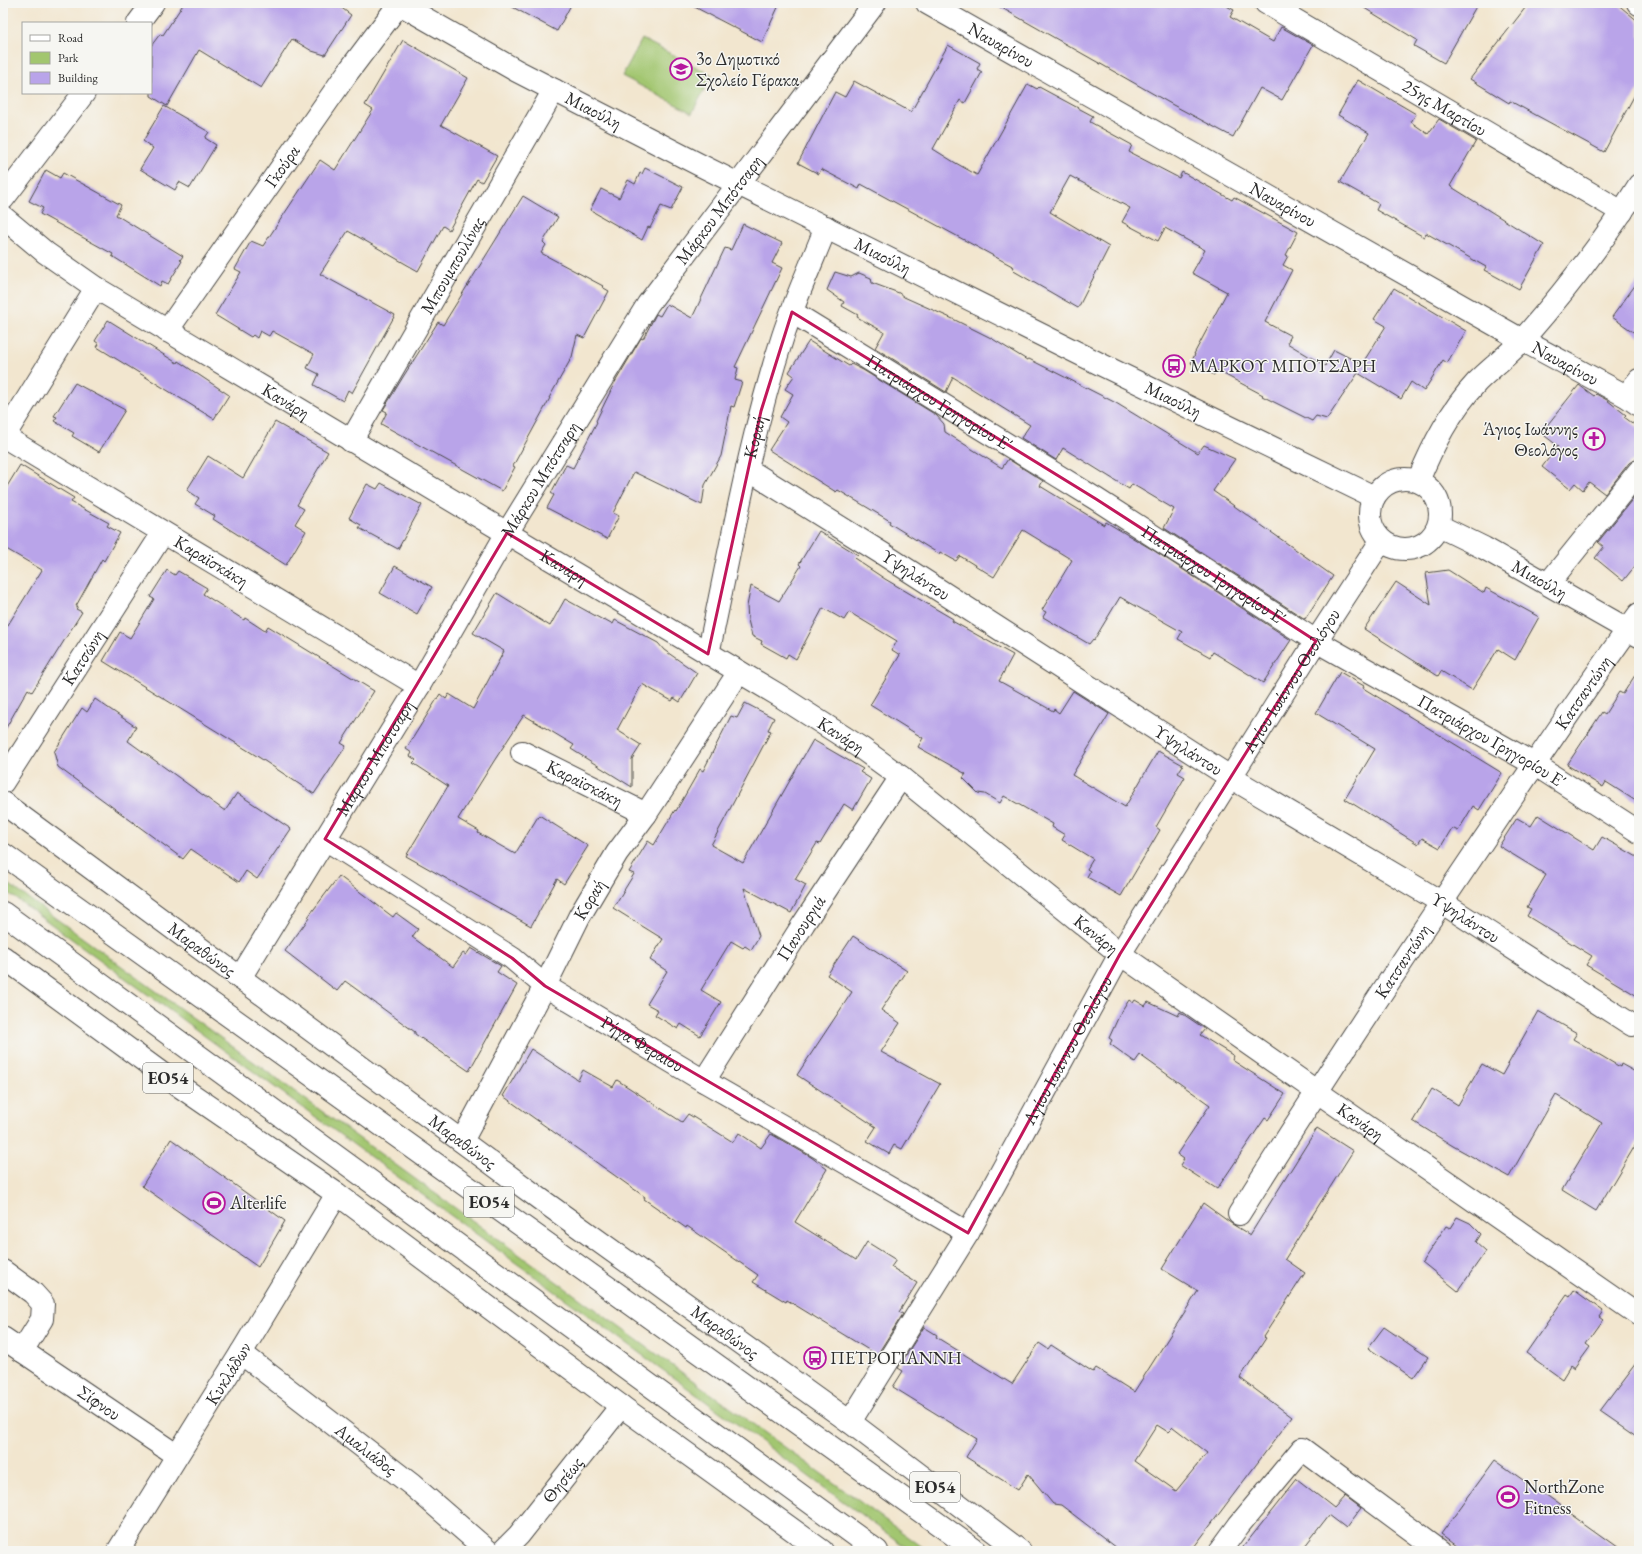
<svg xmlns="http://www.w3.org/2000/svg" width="1642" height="1554" font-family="'EB Garamond',serif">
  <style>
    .green { fill: #a2c66f; stroke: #66784d }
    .building { fill: #b9a4e9; fill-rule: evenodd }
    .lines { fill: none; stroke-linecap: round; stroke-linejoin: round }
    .street-casing { stroke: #494744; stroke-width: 24 }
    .secondary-casing { stroke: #494744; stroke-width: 24 }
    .primary-casing { stroke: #494744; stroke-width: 24 }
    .street { stroke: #fff; stroke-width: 22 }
    .secondary { stroke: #fff; stroke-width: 22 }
    .primary { stroke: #fff; stroke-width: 22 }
    .marked { fill: none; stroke: #c2185b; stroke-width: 3; stroke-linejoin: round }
    .labels { text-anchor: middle; stroke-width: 3; stroke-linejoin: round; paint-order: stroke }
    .shield { fill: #f6f6f2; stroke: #686867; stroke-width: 1 }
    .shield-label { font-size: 17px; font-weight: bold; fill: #2b2b2b }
    .street-label { font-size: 18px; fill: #2b2b2b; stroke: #f6f6f2 }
    .poi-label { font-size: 18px; fill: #2b2b2b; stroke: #f6f6f2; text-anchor: start }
  </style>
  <rect width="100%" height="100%" fill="#f6f6f2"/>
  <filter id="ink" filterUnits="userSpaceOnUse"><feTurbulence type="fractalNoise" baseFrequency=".025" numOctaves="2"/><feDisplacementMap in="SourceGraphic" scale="8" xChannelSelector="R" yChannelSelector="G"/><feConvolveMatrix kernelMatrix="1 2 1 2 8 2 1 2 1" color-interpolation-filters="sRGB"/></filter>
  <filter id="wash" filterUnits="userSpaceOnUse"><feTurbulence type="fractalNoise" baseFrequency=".012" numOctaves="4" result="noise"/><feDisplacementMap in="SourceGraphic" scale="16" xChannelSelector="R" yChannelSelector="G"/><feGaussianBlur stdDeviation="0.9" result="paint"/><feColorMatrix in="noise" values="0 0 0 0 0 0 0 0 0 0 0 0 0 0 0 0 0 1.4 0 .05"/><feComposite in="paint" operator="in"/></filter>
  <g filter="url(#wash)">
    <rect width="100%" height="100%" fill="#f2e6cf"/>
    <path class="green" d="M642 39 712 75 692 113 622 76Z
      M3 880 928 1551H911L3 889Z"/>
    <g id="blocks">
      <path class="building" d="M184 3H335L351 15 325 55 312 51 292 39 261 88 199 50 167 106 151 96V46L160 34 163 35Z
        M505 3H572L557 31Z
        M687 3H780L762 42Z
        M993 3H1221L1234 10 1230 17 1273 42 1281 27 1313 45 1282 100 1260 88 1233 137 1173 105Z
        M1356 3H1478L1444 63 1414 46 1417 40Z
        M1529 3H1616L1639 22V87L1604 152 1510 101 1509 103 1470 79Z
        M403 40 468 78 441 125 497 156 482 182 477 179 449 230 443 226 418 271 348 231 320 274 395 315 352 393 348 390 343 401 314 385 319 374 307 368 314 354 272 331 269 336 260 331 257 338 253 335 251 337 215 315 241 272 235 269 251 241 263 246 320 160 335 170 373 110 365 105Z
        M948 45 980 63 977 69 982 72 965 103 960 100 933 149 954 162 977 175 1028 84 1037 89 1039 87 1093 116 1090 122 1132 145 1129 152 1179 178 1182 172 1232 200 1234 197 1298 232 1286 255 1288 256 1283 265 1292 270 1265 322 1291 336 1287 343 1325 366 1334 350 1362 364 1386 326 1374 319 1394 288 1466 331 1447 363 1443 360 1424 391 1411 382 1401 399 1358 373 1327 419 1316 416 1312 421 1262 396 1263 395 1216 370 1214 375 1191 363 1195 354H1194L1227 292 1192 273 1205 250 1165 228 1158 241 1122 222 1130 208 1070 176 1050 212 1109 247 1078 308 1012 270 1014 267 861 184 859 189 821 169 819 174 798 163 835 92 845 97 854 81 911 112Z
        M1358 80 1416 114 1411 122 1428 134 1439 119 1476 141 1450 186 1544 245 1519 289 1484 270 1486 267 1426 233 1424 237 1376 210 1379 204 1340 182 1369 133 1338 115Z
        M164 106 209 132 205 138 216 145 190 188 179 182 175 190 140 169 153 148 143 141Z
        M645 168 683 187 671 210 661 206 650 228 648 227 642 240 590 210 601 189 619 198 628 180 635 184 640 173 642 174Z
        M46 170 60 178 63 173 121 205 116 215 183 256 180 260 182 261 168 284 162 281 160 286 112 256 113 254 40 214 43 208 29 201Z
        M523 196 558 217 543 242 546 245 541 253 603 286 602 287 609 291 584 338 577 335 572 357 549 398H550L513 466 515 467 502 491 381 424 387 412 383 410 403 377 438 322 443 325Z
        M743 224 782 243 772 263 782 268 735 367 738 368 735 380 742 382 734 407 731 406 721 456 705 485 702 505 634 472 613 513 619 516 607 539 547 508 554 495 551 493 566 465 573 468 597 422 596 421 614 384 641 338 643 339 656 314 660 316 667 304 692 318 725 248 731 250Z
        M835 272 851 277 859 273 871 278 872 283 899 293 904 297 953 319 991 338 1027 360 1029 359 1116 403 1198 453 1204 445 1235 459 1213 491 1333 576 1305 619 1164 528 1174 509 1132 484 1129 489 1063 448 1056 460 1021 438 1030 425 953 377 946 392 875 348 884 332 857 317 858 315 842 306 844 302 827 290Z
        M1639 280V336L1612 317Z
        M108 320 177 363 178 361 229 395 214 419 97 347 99 344 95 341Z
        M809 341 849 366 851 364 863 370 936 415 944 424 945 432 1002 468 1008 459 1043 481 1040 486 1104 525 1106 522 1153 550 1291 640 1263 683 1213 652 1210 657 1178 639 1182 632 1120 597 1094 640 1093 639 1089 644 1043 617 1046 612 1042 610 1072 560 1023 530 994 577 960 556 956 561 940 552 939 554 889 523 890 521 838 490 836 492 769 450 787 422 780 417 793 394 785 389 794 376 789 372Z
        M75 383 125 410 99 452 72 436 74 433 54 421 57 417 54 416Z
        M1579 385 1594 396 1596 394 1607 400 1626 415 1624 417 1639 428V459L1634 460 1629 463 1605 494 1589 482 1583 490 1575 483 1570 489 1542 467 1558 446 1541 433Z
        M275 422 328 452 297 505 304 509 295 524 306 531 286 565 213 519 215 516 195 504 199 498 187 490 208 456 243 478Z
        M20 465 74 498 71 502 109 523 107 526 120 533 104 561 102 559 76 606H78L76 609 82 612 32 692 28 689 3 733V633L42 570 3 547V493Z
        M381 483 422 505 398 549 359 528 361 525 349 518 367 484 377 489Z
        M1639 491V561L1623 581 1595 558 1604 547 1598 542Z
        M819 531 858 555 855 558 861 562V563L885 579 953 619 952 621 1013 655 999 681 1053 711 1054 709 1059 713 1073 691 1109 714 1072 775 1125 807 1158 751 1183 765 1178 773 1185 777 1156 827 1160 830 1121 896 1087 877 1090 871 1087 869 1093 859 1062 840 1065 835 1052 827 1053 824 1004 796 1000 803 985 794 978 793 963 778 966 774 918 747 923 738 870 705 900 655 892 650 897 641 849 612 844 620 823 608 796 659 788 654 786 658 761 644 762 641 752 636 748 620 747 606 751 586 779 601 801 566 799 564Z
        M395 566 432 587 417 614 380 593Z
        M167 570 175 575 178 571 207 588 203 594 244 620 245 618 265 631 268 626 374 691 341 743 346 746 314 794 260 758 103 661 120 632 130 638 154 599 150 597Z
        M1448 570 1484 593 1486 588 1539 617 1515 660 1498 649 1472 690 1441 671 1438 676 1364 629 1396 582 1431 605 1426 573Z
        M497 593 550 626 565 599 603 620 604 619 613 624 615 620 658 643 664 650 697 673 680 702 674 698 672 701 642 684 617 730 641 745 632 759V787L571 749 574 745 524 715 494 761 458 819 479 831 478 833 515 854 539 815 588 846 564 884 557 879 531 926 406 856 448 786 413 763 416 760 410 756 412 753 406 749 440 694 446 699 449 694 473 709 504 651 473 633Z
        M1639 669V803L1606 782 1603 787 1567 765 1602 712 1605 714 1619 692 1623 694Z
        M1340 672 1364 686 1363 688 1502 773 1479 810 1473 806 1458 831 1452 828 1440 848 1422 838 1418 844 1345 799 1375 749 1316 713Z
        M95 699 136 727 128 741 225 811 237 793 291 829 257 879 246 871 239 882 191 849 183 859 58 767 54 752 82 708 87 712Z
        M745 703 774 718 768 730 771 731 711 845 743 863 813 740 863 769 860 772 871 779 853 810 844 804 820 844 817 843 795 879 806 885 791 913 744 888 759 936 751 950 745 946 743 948 731 941 701 990 721 1002 700 1036 681 1024 678 1029 655 1015 658 1010 647 1004 667 971 650 960 663 939 613 908 634 874 629 872 648 841 654 845 675 810 676 811 700 769 703 771 731 716 737 718Z
        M1538 815 1594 850 1602 837 1639 858V997L1586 965 1592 956 1527 916 1531 909 1527 907 1546 875 1499 846 1517 818 1531 826Z
        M339 876 393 917 396 913 418 929 412 937 453 967 463 953 466 955 471 948 501 966 497 972 517 985 469 1071 415 1034V1032L345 981 337 991 285 951 309 918 308 917Z
        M853 936 907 971 881 1010 900 1023 881 1052 940 1084 902 1149 894 1145 889 1154 867 1141 876 1127 797 1075 852 992 827 975Z
        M1129 1000 1133 1003 1135 1000 1145 1006 1148 1002 1178 1016 1180 1012 1205 1029 1200 1035 1234 1056 1232 1060 1285 1094 1268 1120 1265 1118 1217 1189 1180 1165 1184 1159 1177 1154 1210 1105 1140 1055 1135 1062 1110 1044 1112 1040 1109 1038 1119 1016Z
        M1538 1011 1577 1033 1573 1039 1620 1067 1621 1064 1639 1074V1139L1596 1211 1562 1190 1602 1123 1556 1095 1509 1177 1453 1146 1413 1121 1432 1089 1458 1105 1482 1064 1502 1075Z
        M531 1049 578 1080 583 1070 613 1087 617 1080 682 1122 688 1114 733 1142 739 1133 761 1148 771 1134 811 1157 827 1169 795 1222 856 1260 867 1242 896 1260 891 1267 917 1283 899 1312 903 1314 877 1355 787 1300 786 1302 753 1282 758 1275 687 1226 686 1228 644 1199 645 1197 503 1096Z
        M1317 1128 1353 1151 1285 1259 1305 1273 1263 1337 1266 1338 1240 1378 1292 1417 1191 1551H1121L1061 1505 1053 1504 1028 1474 1018 1490 966 1457 977 1439 893 1387 903 1371 898 1368 924 1327 937 1335 936 1337 1012 1384 1039 1343 1048 1349 1051 1345 1093 1372 1096 1368 1134 1392 1198 1291 1162 1269 1203 1203 1232 1224 1250 1235ZM1157 1425 1168 1432 1173 1427 1207 1453 1176 1491 1134 1461Z
        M171 1139 285 1221 258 1267 142 1186Z
        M1457 1217 1470 1223 1481 1234 1476 1242 1486 1251 1458 1291 1422 1262 1446 1226 1450 1228Z
        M1574 1290 1603 1311 1599 1317 1603 1320 1586 1344 1590 1347 1574 1369 1570 1366 1562 1379 1526 1353 1567 1294 1570 1296Z
        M1384 1327 1428 1357 1413 1378 1368 1348Z
        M1639 1359V1438L1600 1411Z
        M1495 1460 1622 1551H1464L1441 1534Z
        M1297 1479 1334 1508 1345 1496 1361 1508 1346 1528 1329 1515 1301 1551H1240Z"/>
    </g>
  </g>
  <g filter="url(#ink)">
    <use href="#blocks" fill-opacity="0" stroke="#494744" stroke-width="1"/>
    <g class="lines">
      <g class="street-casing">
        <g id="street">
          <path id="s1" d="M927 3 1522 340 1626 396 1639 405"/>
          <path id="s2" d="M1266 3 1622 212"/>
          <path d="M1638 3 1639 4"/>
          <path d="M138 23 153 3"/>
          <path d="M3 199 84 93"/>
          <path id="s3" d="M3 217 46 253 96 288 780 696 861 748 901 777 1120 954 1316 1091 1639 1315"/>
          <path id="s4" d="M792 312 1096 499 1316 641 1534 764 1639 832"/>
          <path id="s5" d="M167 331 348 72 400 3"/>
          <path d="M1626 396 1639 380"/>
          <path id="s6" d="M3 436 419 686"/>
          <path d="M3 438 96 288"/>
          <path id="s7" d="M351 441 554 90"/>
          <path id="s8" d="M747 469 883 554 1230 777 1441 902 1632 1025"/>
          <path d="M1418 481C1433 445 1450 411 1477 382 1492 367 1510 354 1524 338 1566 290 1605 240 1639 185"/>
          <path d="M1548 584 1639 471"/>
          <path id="s9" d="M708 654C731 548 749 440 783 336 795 299 812 263 826 227"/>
          <path id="s10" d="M522 752 646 814"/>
          <path id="s11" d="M3 782 163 533"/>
          <path id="s12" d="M325 839 512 958 545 986 704 1081 968 1233"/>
          <path id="s13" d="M240 978 419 686 507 533 648 304 875 3"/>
          <path id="s14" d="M704 1081 804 923 901 777"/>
          <path id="s15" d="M462 1141 545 986 579 917 617 853 646 814 739 672"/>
          <path id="s16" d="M1239 1214C1318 1088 1400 964 1483 841 1534 765 1585 688 1639 614"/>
          <path d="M3 1271 33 1293 43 1304 42 1319 22 1351"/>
          <path id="s17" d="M3 1338 176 1455"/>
          <path id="s18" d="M241 1353 412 1485 488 1551"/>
          <path id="s19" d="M850 1422 968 1233 1120 954 1316 641 1381 541"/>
          <path id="s20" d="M118 1551 241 1353 337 1194"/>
          <path id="s21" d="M503 1551 519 1535 621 1406"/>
          <path d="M1220 1551 1239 1525 1302 1449 1440 1551"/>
        </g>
      </g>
      <g class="secondary-casing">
        <g id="secondary">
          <path id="s22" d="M398 3 517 71 698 164 1104 366 1374 497"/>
          <circle cx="1405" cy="514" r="35"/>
          <path id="s23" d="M1439 526 1484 548 1639 636"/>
        </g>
      </g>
      <g class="primary-casing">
        <g id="primary">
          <path id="s24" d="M3 803 540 1199 850 1422 1020 1551"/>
          <path d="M3 854 976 1551"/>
          <path d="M3 913 877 1551"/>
          <path d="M3 957 172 1081 337 1194 621 1406 822 1551"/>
        </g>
      </g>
      <use href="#street" class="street"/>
      <use href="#secondary" class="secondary"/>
      <use href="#primary" class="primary"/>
    </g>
  </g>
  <path class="marked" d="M792 312 1096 499 1316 641 1120 954 968 1233 545 986 512 958 325 839 507 533 708 654 761 411Z"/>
  <defs>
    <g id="school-ring" transform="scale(1.15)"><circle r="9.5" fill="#f6f6f2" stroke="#b5179e" stroke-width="1.5"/><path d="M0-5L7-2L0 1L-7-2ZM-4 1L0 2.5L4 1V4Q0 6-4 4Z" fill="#b5179e"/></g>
    <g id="bus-ring" transform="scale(1.15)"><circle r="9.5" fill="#f6f6f2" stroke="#b5179e" stroke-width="1.5"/><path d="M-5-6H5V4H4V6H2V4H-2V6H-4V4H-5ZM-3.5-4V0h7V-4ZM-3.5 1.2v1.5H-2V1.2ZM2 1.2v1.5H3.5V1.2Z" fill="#b5179e"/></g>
    <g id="church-ring" transform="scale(1.15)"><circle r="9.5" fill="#f6f6f2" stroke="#b5179e" stroke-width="1.5"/><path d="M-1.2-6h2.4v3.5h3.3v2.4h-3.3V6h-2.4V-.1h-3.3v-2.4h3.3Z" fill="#b5179e"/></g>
    <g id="stadium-ring" transform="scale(1.15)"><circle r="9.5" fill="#f6f6f2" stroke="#b5179e" stroke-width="1.5"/><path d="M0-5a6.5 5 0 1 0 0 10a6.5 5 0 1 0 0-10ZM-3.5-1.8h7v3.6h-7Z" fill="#b5179e"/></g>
  </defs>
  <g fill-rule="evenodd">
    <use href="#school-ring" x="681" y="69"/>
    <use href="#bus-ring" x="1174" y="366"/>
    <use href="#church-ring" x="1594" y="439"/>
    <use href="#stadium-ring" x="214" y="1203"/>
    <use href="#bus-ring" x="815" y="1358"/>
    <use href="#stadium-ring" x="1508" y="1497"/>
  </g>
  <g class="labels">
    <g class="shield">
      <rect x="143" y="1063" width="50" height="30" rx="3"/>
      <rect x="464" y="1187" width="50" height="30" rx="3"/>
      <rect x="910" y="1472" width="50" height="30" rx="3"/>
    </g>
    <g class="shield-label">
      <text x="168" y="1084">ΕΟ54</text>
      <text x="489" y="1208">ΕΟ54</text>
      <text x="935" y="1493">ΕΟ54</text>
    </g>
    <g class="street-label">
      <text dy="6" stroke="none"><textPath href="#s1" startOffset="85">Ναυαρίνου</textPath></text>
      <text dy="6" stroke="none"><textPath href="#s2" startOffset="207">25ης Μαρτίου</textPath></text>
      <text dy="6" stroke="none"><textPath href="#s22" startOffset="223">Μιαούλη</textPath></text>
      <text dy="6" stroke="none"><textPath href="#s5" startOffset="201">Γκούρα</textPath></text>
      <text dy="6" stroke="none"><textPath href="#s1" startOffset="409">Ναυαρίνου</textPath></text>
      <text dy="6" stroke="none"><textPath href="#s13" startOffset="906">Μάρκου Μπότσαρη</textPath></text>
      <text dy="6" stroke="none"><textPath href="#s22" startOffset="547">Μιαούλη</textPath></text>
      <text dy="6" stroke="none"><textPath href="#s7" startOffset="203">Μπουμπουλίνας</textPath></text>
      <text dy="6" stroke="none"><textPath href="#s1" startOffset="733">Ναυαρίνου</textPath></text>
      <text dy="6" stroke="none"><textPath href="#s22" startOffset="871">Μιαούλη</textPath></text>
      <text dy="6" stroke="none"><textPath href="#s3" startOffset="338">Κανάρη</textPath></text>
      <text dy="6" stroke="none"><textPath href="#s4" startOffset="173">Πατριάρχου Γρηγορίου Ε΄</textPath></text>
      <text dy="6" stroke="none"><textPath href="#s9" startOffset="222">Κοραή</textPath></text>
      <text dy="6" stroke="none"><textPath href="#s13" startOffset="582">Μάρκου Μπότσαρη</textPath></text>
      <text dy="6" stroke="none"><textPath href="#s6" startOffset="243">Καραϊσκάκη</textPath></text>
      <text dy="6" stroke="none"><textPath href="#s3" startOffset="662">Κανάρη</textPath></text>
      <text dy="6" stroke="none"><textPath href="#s8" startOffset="199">Υψηλάντου</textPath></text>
      <text dy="6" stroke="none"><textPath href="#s4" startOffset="497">Πατριάρχου Γρηγορίου Ε΄</textPath></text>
      <text dy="6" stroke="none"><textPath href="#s23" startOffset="114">Μιαούλη</textPath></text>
      <text dy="6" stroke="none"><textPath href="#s11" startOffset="148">Κατσώνη</textPath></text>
      <text dy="6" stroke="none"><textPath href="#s19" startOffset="863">Αγίου Ιωάννου Θεολόγου</textPath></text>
      <text dy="6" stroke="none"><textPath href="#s16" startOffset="625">Κατσαντώνη</textPath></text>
      <text dy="6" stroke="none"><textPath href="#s3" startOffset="986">Κανάρη</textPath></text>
      <text dy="6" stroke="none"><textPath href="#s4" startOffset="821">Πατριάρχου Γρηγορίου Ε΄</textPath></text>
      <text dy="6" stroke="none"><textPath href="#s8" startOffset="523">Υψηλάντου</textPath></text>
      <text dy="6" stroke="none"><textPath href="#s13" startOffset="258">Μάρκου Μπότσαρη</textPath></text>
      <text dy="6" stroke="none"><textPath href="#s10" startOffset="70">Καραϊσκάκη</textPath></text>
      <text dy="6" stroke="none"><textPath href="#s15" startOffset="273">Κοραή</textPath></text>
      <text dy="6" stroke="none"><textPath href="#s8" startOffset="847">Υψηλάντου</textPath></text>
      <text dy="6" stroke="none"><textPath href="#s14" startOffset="181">Πανουργιά</textPath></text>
      <text dy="6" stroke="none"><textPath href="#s3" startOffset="1310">Κανάρη</textPath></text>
      <text dy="6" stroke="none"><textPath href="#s24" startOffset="247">Μαραθώνος</textPath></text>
      <text dy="6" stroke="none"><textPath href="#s16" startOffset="301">Κατσαντώνη</textPath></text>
      <text dy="6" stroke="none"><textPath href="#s12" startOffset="378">Ρήγα Φεραίου</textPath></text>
      <text dy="6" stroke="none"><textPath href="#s19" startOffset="431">Αγίου Ιωάννου Θεολόγου</textPath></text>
      <text dy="6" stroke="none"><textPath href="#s3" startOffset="1634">Κανάρη</textPath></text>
      <text dy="6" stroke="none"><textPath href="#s24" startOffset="571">Μαραθώνος</textPath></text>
      <text dy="6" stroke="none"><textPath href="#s24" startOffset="895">Μαραθώνος</textPath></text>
      <text dy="6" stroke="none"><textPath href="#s20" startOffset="209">Κυκλάδων</textPath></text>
      <text dy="6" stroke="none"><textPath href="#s17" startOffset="116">Σίφνου</textPath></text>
      <text dy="6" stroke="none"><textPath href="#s18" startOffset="158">Αμαλιάδος</textPath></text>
      <text dy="6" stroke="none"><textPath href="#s21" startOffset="93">Θησέως</textPath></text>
    </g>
    <g class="poi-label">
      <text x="696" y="65">3ο Δημοτικό<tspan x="696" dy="21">Σχολείο Γέρακα</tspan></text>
      <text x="1190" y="372">ΜΑΡΚΟΥ ΜΠΟΤΣΑΡΗ</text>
      <text x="1578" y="435" text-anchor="end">Άγιος Ιωάννης<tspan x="1578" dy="21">Θεολόγος</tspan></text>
      <text x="230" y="1209">Alterlife</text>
      <text x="830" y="1364">ΠΕΤΡΟΓΙΑΝΝΗ</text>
      <text x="1524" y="1493">NorthZone<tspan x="1524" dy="21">Fitness</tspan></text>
    </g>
  </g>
  <rect width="1642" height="1554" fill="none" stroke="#f6f6f2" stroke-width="16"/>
  <rect x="22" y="22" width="130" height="72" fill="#f6f6f2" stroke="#a5a5a2"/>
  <rect x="30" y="35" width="20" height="6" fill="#ffffff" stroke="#a5a5a2"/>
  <text x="58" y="42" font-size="12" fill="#2b2b2b">Road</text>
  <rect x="30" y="52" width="20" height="12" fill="#a2c66f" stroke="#a5a5a2"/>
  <text x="58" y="62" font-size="12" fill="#2b2b2b">Park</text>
  <rect x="30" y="72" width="20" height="12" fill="#b9a4e9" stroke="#a5a5a2"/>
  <text x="58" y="82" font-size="12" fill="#2b2b2b">Building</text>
</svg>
